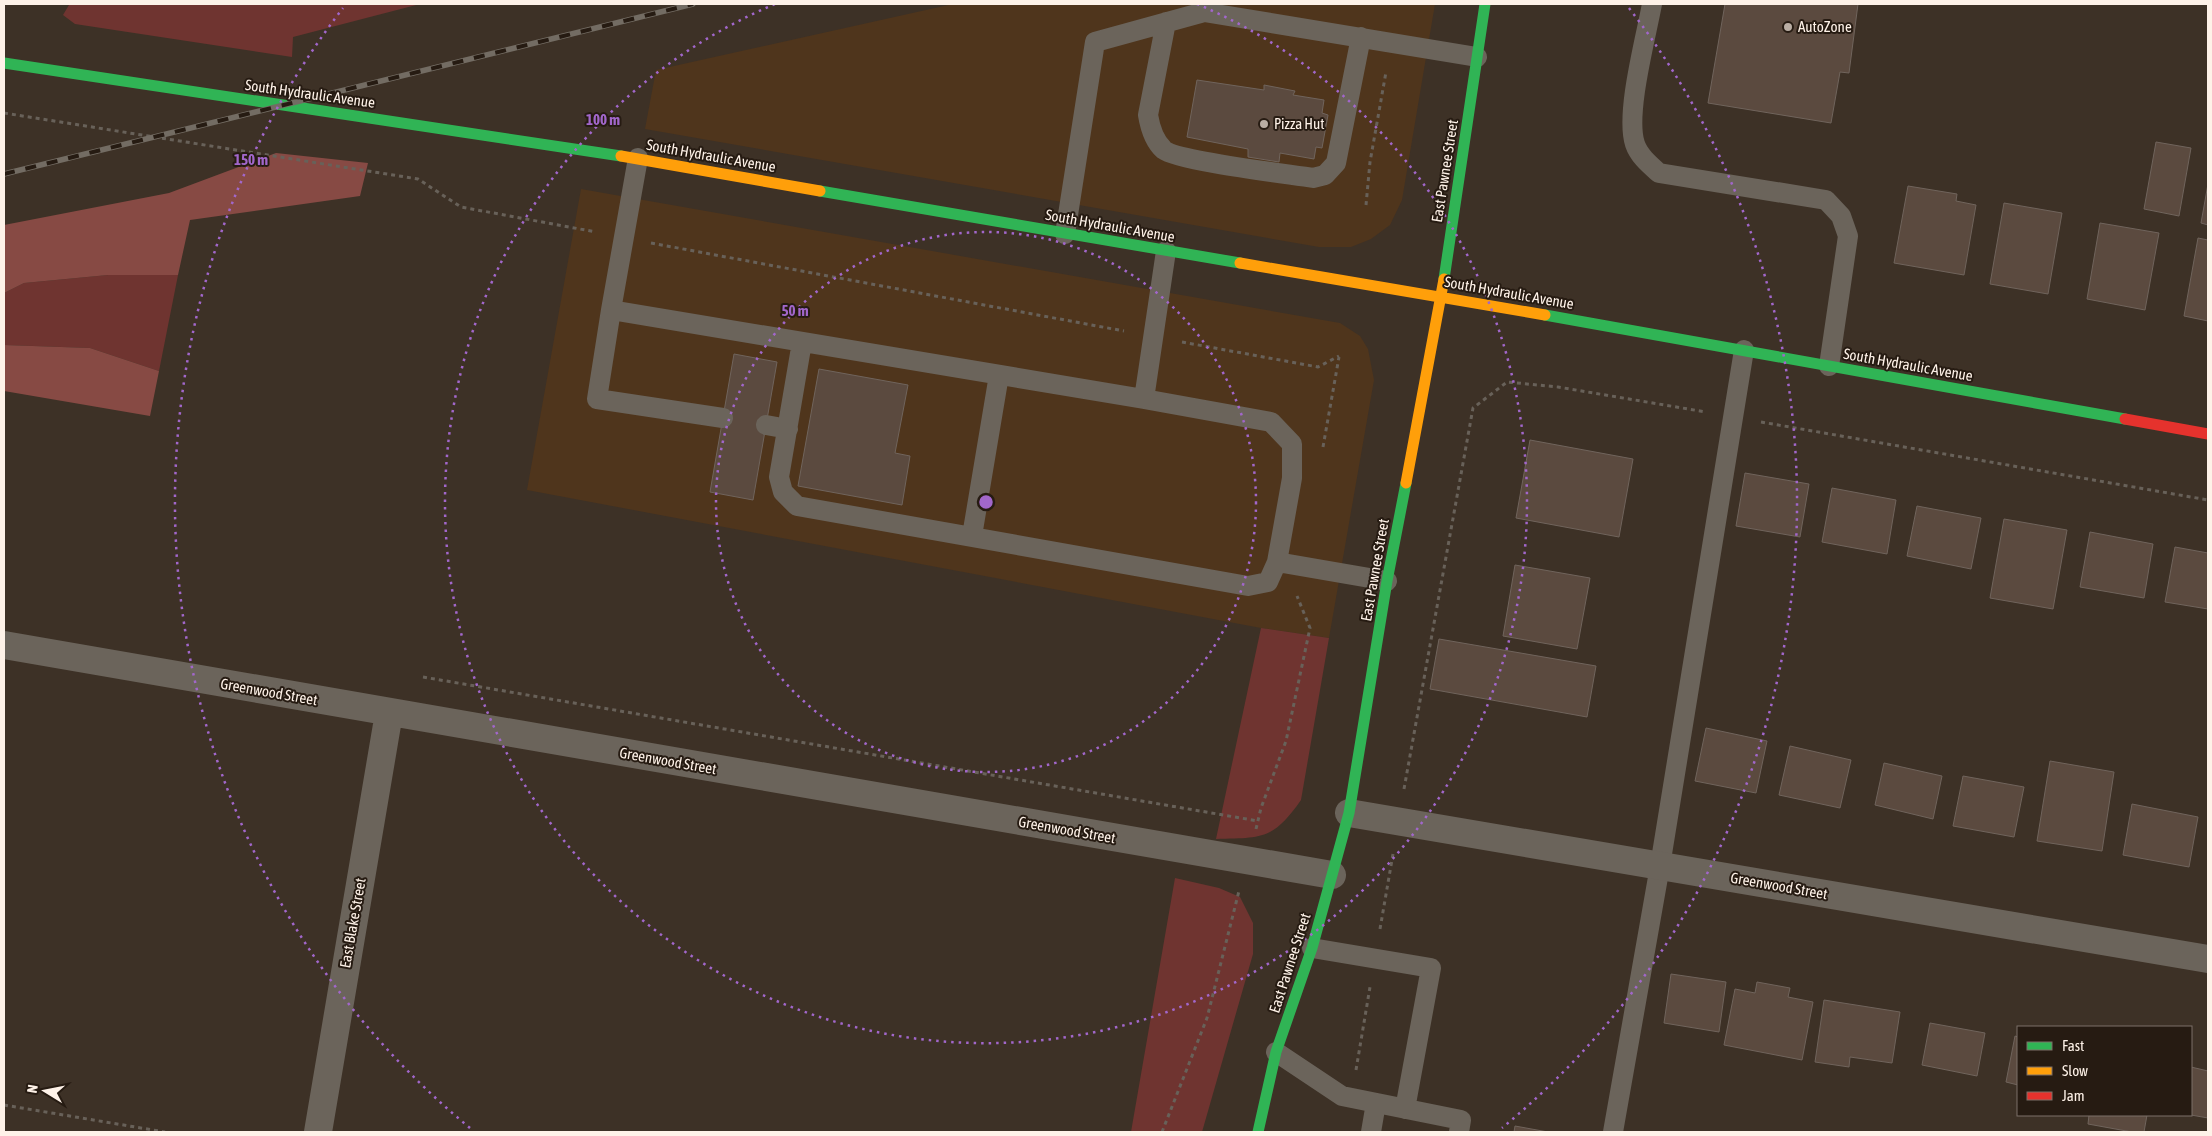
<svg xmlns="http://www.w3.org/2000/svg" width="2212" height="1136" font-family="'Asap Condensed',sans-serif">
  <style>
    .built { fill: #4f351c }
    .green { fill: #6f3430 }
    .forest { fill: #874a44 }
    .building { fill: #5b4a3f; stroke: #70645c }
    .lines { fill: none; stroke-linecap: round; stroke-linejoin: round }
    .path { stroke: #686159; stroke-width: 3; stroke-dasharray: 4 4; stroke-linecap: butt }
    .lane { stroke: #6b645b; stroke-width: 20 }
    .street { stroke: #6b645b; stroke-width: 28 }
    .fast { stroke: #30b455; stroke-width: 11 }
    .slow { stroke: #ff9f0a; stroke-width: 11 }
    .jam { stroke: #e5322d; stroke-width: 11 }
    .rail-casing { stroke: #736c63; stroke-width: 5.5 }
    .rail { stroke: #261b12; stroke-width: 4; stroke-dasharray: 11; stroke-linecap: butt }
    .ring { fill: none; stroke: #a267cb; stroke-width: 2.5; stroke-dasharray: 2.5 5 }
    .poi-dot { fill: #baaea4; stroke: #261b12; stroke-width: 2 }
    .labels { text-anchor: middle; stroke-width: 4; stroke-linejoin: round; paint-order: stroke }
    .poi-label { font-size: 15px; fill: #fef2e8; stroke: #261b12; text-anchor: start }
    .street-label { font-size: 15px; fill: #fef2e8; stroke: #261b12 }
    .centre { fill: #a267cb; stroke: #261b12; stroke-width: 2.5 }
    .ring-label { font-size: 15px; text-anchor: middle; font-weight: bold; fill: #a267cb; stroke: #261b12; stroke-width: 4; stroke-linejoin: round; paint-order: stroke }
  </style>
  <rect width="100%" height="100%" fill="#3d3126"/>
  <path class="built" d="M953 4H1435L1402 200 1390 225 1371 239 1351 247H1319L645 129 656 70Z
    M581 189 1340 323 1360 336 1368 349 1374 380 1329 638 1261 628 527 490Z"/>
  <path class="green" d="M75 4H420L293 37 292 57 75 24 63 15 69 5Z
    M108 275H178L159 371 90 348 4 345V293L24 283Z
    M1261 628 1329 638 1301 800C1273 840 1262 838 1216 839Z
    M1175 878 1219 888 1240 897 1253 923V954L1202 1132H1131Z"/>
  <path class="forest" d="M276 153 368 163 360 196 190 220 178 275H108L24 283 4 293V225L169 193Z
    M4 345 90 348 159 371 150 416 4 391Z"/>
  <path class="building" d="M1725 4H1858L1849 73 1840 72 1831 123 1708 103Z
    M1197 80 1264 90V85L1295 91 1293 95 1324 100 1322 113 1328 115 1322 148 1316 147 1314 159 1280 153 1279 162 1248 157V149L1187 137Z
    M2156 142 2191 148 2179 216 2144 209Z
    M2208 184V225L2201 223Z
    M1908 186 1957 194 1956 201 1976 205 1964 275 1894 263Z
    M2004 203 2062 213 2048 294 1990 284Z
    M2100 223 2159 233 2145 310 2087 299Z
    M2198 238 2208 240V321L2184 316Z
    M734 354 777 362 753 500 710 492Z
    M819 369 908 385 895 453 910 456 902 505 798 486Z
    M1530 440 1633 459 1619 537 1516 518Z
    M1745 473 1809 484 1800 537 1736 526Z
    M1832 488 1896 500 1887 554 1822 542Z
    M1917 506 1981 518 1971 569 1907 556Z
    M2004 519 2067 530 2053 609 1990 598Z
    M2090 532 2153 544 2144 598 2080 587Z
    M2175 547 2208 553V609L2165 602Z
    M1515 565 1590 578 1577 649 1503 636Z
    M1439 639 1596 666 1587 717 1430 689Z
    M1706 728 1767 741 1756 793 1695 781Z
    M1790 746 1851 760 1840 808 1779 795Z
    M2050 761 2114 772 2102 851 2037 841Z
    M1884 763 1942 776 1933 819 1875 805Z
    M1963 776 2024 787 2014 837 1953 826Z
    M2132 804 2198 817 2189 867 2123 855Z
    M1671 974 1726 982 1719 1032 1664 1023Z
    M1757 982 1790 988 1788 997 1813 1002 1802 1060 1724 1045 1735 989 1755 993Z
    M1824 1000 1900 1012 1892 1063 1850 1057 1849 1067 1815 1062Z
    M1930 1023 1985 1033 1977 1076 1922 1065Z
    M2015 1036 2018 1037V1085L2006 1082Z
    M2191 1067 2208 1071V1118L2191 1115Z
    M2089 1115H2147L2144 1132H2132L2088 1124Z
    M1515 1126 1548 1132H1514Z"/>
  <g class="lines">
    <path class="path" d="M4 113 418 179 461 207 596 232
      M1366 205 1370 162 1386 72
      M651 243 1124 331
      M1182 342 1318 367 1339 356
      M1761 422 2208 500
      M1323 447 1339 357
      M423 677 1258 821
      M1404 789 1473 408 1507 382 1558 387 1706 412
      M1256 829 1261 808 1286 741 1310 628 1297 596
      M1380 929 1393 854
      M1356 1070 1370 987
      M4 1105 165 1132
      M1162 1132 1207 1018 1239 891"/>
    <path class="lane" d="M1652 4C1646 37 1625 114 1635 144 1639 156 1650 165 1659 173L1826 200 1841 216 1848 236 1829 366
      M1166 22 1148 115C1150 127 1155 142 1164 150 1178 161 1288 174 1313 178L1325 175 1336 163 1361 37
      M638 158 611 310 1144 399
      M1065 234 1095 42 1204 12 1477 57
      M1166 251 1144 399 1271 422 1292 444V478L1277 562
      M611 310 597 399 723 418
      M802 342 779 477 783 492 797 506 1248 586 1268 582 1277 562 1387 581
      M766 425 788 429
      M972 536 999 375
      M1312 948 1431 968 1405 1109
      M1276 1052 1342 1096 1461 1120 1459 1132
      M1371 1132 1376 1103
      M1613 1132 1660 866 1744 350"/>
    <path class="street" d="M4 645 1332 875
      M1349 813 2208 959
      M318 1132 389 713"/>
    <path class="fast" d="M4 63 621 156
      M820 191 1240 263
      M1444 279 1485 4
      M1545 315 2125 419
      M1258 1132 1276 1052 1312 948 1349 813 1387 581 1406 483"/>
    <path class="slow" d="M621 156 820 191
      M1240 263 1545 315
      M1406 483 1444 279"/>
    <path class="jam" d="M2125 419 2208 434"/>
    <g class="rail-casing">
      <path id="rail" d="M4 174 693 4"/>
    </g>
    <use href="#rail" class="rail"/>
  </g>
  <g class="ring">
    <circle cx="986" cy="502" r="270"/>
    <path d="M1197 4A541 541 0 1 1 775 4"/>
    <path d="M470 1128A811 811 0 0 1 343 8M1629 8A811 811 0 0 1 1502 1128"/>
  </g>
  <g class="poi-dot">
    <circle cx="1788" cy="27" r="5"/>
    <circle cx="1264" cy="124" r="5"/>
  </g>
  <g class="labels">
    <g class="poi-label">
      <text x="1798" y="32">AutoZone</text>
      <text x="1274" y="129">Pizza Hut</text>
    </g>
    <g class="street-label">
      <text transform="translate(310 94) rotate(8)" y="5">South Hydraulic Avenue</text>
      <text transform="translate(711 156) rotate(10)" y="5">South Hydraulic Avenue</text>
      <text transform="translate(1445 171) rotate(-81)" y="5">East Pawnee Street</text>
      <text transform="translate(1110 226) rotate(10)" y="5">South Hydraulic Avenue</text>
      <text transform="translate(1509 293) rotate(10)" y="5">South Hydraulic Avenue</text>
      <text transform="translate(1908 365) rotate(10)" y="5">South Hydraulic Avenue</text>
      <text transform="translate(1375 570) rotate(-80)" y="5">East Pawnee Street</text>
      <text transform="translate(269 692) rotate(10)" y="5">Greenwood Street</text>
      <text transform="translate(668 761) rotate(10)" y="5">Greenwood Street</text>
      <text transform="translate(1067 830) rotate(10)" y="5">Greenwood Street</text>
      <text transform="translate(1779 886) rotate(10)" y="5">Greenwood Street</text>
      <text transform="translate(353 923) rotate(-80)" y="5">East Blake Street</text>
      <text transform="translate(1290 963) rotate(-72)" y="5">East Pawnee Street</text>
    </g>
  </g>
  <circle cx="986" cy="502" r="8" class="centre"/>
  <g class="ring-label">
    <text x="603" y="125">100 m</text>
    <text x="251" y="165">150 m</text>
    <text x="795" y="316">50 m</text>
  </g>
  <rect width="2212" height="1136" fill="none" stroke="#fef2e8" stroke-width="10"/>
  <rect x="2017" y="1026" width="175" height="90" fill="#261b12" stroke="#7c7168"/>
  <rect x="2027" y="1042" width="25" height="8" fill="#30b455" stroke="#7c7168"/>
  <text x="2062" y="1051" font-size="15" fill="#fef2e8">Fast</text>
  <rect x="2027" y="1067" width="25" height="8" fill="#ff9f0a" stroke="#7c7168"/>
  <text x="2062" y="1076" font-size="15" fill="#fef2e8">Slow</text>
  <rect x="2027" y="1092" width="25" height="8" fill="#e5322d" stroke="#7c7168"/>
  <text x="2062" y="1101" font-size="15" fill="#fef2e8">Jam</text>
  <g transform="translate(45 1091) rotate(280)" stroke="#261b12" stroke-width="4" paint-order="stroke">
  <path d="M0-4L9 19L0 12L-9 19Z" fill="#fef2e8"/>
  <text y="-8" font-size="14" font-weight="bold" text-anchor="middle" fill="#fef2e8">N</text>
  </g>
</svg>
